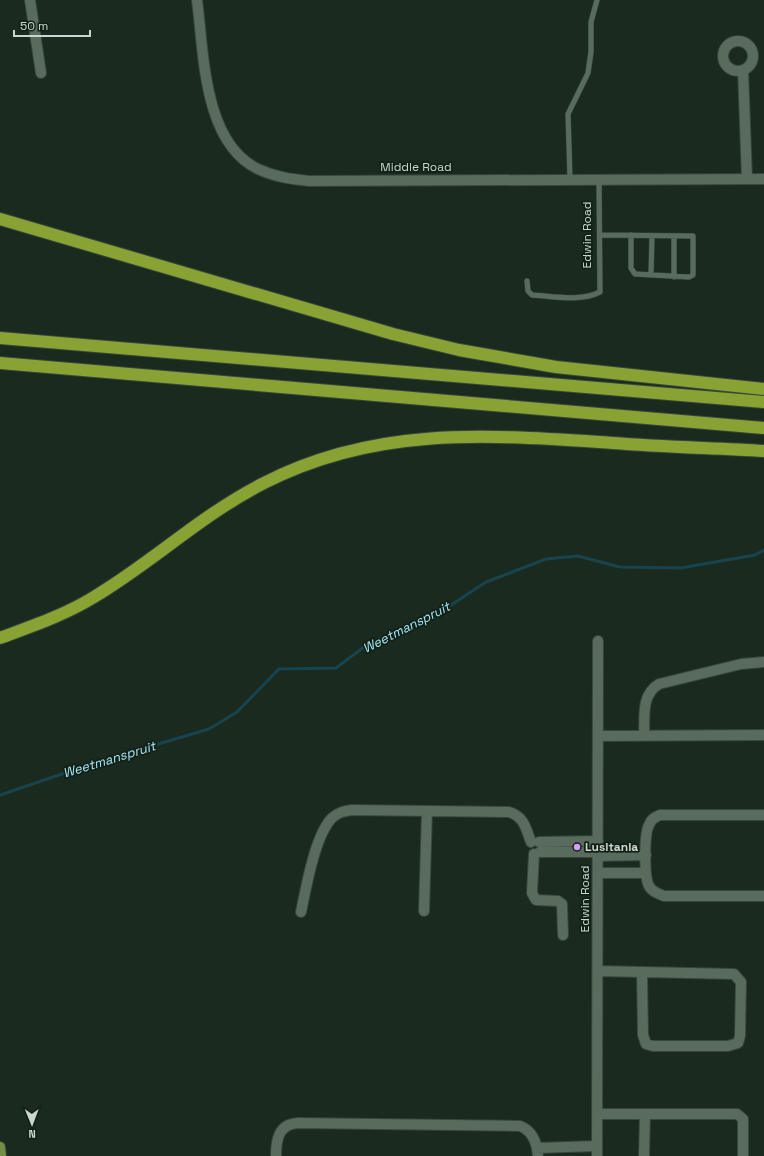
<svg xmlns="http://www.w3.org/2000/svg" width="764" height="1156" font-family="'Space Grotesk',sans-serif">
  <style>
    .lines { fill: none; stroke-linecap: round; stroke-linejoin: round }
    .stream { stroke: #17444f; stroke-width: 3 }
    .lane-casing { stroke: #38463c; stroke-width: 6 }
    .street-casing { stroke: #38463c; stroke-width: 12 }
    .primary-casing { stroke: #38463c; stroke-width: 12 }
    .highway-casing { stroke: #38463c; stroke-width: 14 }
    .lane { stroke: #586b5d; stroke-width: 5 }
    .street { stroke: #586b5d; stroke-width: 10 }
    .primary { stroke: #758d44; stroke-width: 10 }
    .highway { stroke: #88a333; stroke-width: 12 }
    .poi-dot { fill: #d79bf9; stroke: #112116; stroke-width: 1.5 }
    .labels { text-anchor: middle; stroke-width: 3.5; stroke-linejoin: round; paint-order: stroke }
    .street-label { font-size: 12px; fill: #ccd6ce; stroke: #112116 }
    .poi-label { font-size: 12px; font-weight: bold; fill: #ccd6ce; stroke: #112116; text-anchor: start }
    .water-label { font-size: 13px; font-style: italic; fill: #a8e9fb; stroke: #112116 }
  </style>
  <rect width="100%" height="100%" fill="#1a2a1f"/>
  <g class="lines">
    <path class="stream" d="M0 795 94 763 209 729 237 712 279 669 336 668 368 644 436 615 486 582 546 559 578 556 620 567 681 568 755 555 764 550"/>
    <g class="lane-casing">
      <path id="lane" d="M570 179 568 114 588 73 591 52V22L597 0
        M600 235 693 236V275L689 277 635 274 631 268V235
        M674 236V277
        M651 275 652 236
        M527 281 528 291 532 295C553 296 581 302 600 292L599 179"/>
    </g>
    <g class="street-casing">
      <path id="street" d="M30 0 41 73
        M197 0C204 53 203 143 258 169 275 177 291 179 309 181L764 179
        M723 56a15 15 0 1 1 30 0a15 15 0 1 1-30 0Z
        M743 70 747 179
        M644 734C645 715 641 695 659 684L741 664 764 662
        M599 736 764 735
        M764 815H660C655 817 651 819 649 825 644 834 644 877 649 886 652 892 659 894 664 896H764
        M539 842 598 841
        M540 852H598
        M534 854 532 893 536 900 558 901 562 904 563 935
        M598 856 646 855
        M598 873H646
        M424 911 427 811
        M301 912C306 888 315 835 332 818 338 812 345 811 352 810L509 812C524 816 526 829 531 842
        M598 971 734 974 741 982 740 1036 738 1043 728 1046H653L646 1044 643 1035 642 973
        M598 1114H737L743 1119V1156
        M537 1148 597 1146
        M276 1156C276 1139 279 1124 298 1123L520 1126C533 1131 537 1143 538 1156
        M597 1156 598 641
        M644 1156 645 1114"/>
    </g>
    <g class="primary-casing">
      <path id="primary" d="M0 1147 1 1156"/>
    </g>
    <g class="highway-casing">
      <path id="highway" d="M0 219 393 334 459 350 556 367 764 389
        M0 338 764 402
        M0 363 764 428
        M0 638C32 626 65 615 94 597 153 562 201 515 264 483 377 425 490 435 613 443 663 447 714 448 764 451"/>
    </g>
    <use href="#lane" class="lane"/>
    <use href="#street" class="street"/>
    <use href="#primary" class="primary"/>
    <use href="#highway" class="highway"/>
  </g>
  <circle class="poi-dot" cx="577" cy="847" r="4"/>
  <g class="labels">
    <g class="street-label">
      <text x="416" y="171">Middle Road</text>
      <text transform="translate(587 235) rotate(-90)" y="4">Edwin Road</text>
      <text transform="translate(585 899) rotate(-90)" y="4">Edwin Road</text>
    </g>
    <g class="poi-label">
      <text x="585" y="851">Lusitania</text>
    </g>
    <g class="water-label">
      <text transform="translate(406 627) rotate(-27)" y="5">Weetmanspruit</text>
      <text transform="translate(109 759) rotate(-17)" y="5">Weetmanspruit</text>
    </g>
  </g>
  <g transform="translate(32 1124) rotate(179)" stroke="#112116" stroke-width="3" paint-order="stroke">
  <path d="M0-3L7 15L0 10L-7 15Z" fill="#ccd6ce"/>
  <text y="-6" font-size="11" font-weight="bold" text-anchor="middle" fill="#ccd6ce">N</text>
  </g>
  <path d="M14 30v6h76v-6" fill="none" stroke="#ccd6ce" stroke-width="2"/>
  <text x="20" y="30" font-size="12" fill="#ccd6ce" stroke="#112116" stroke-width="3" paint-order="stroke">50 m</text>
</svg>
